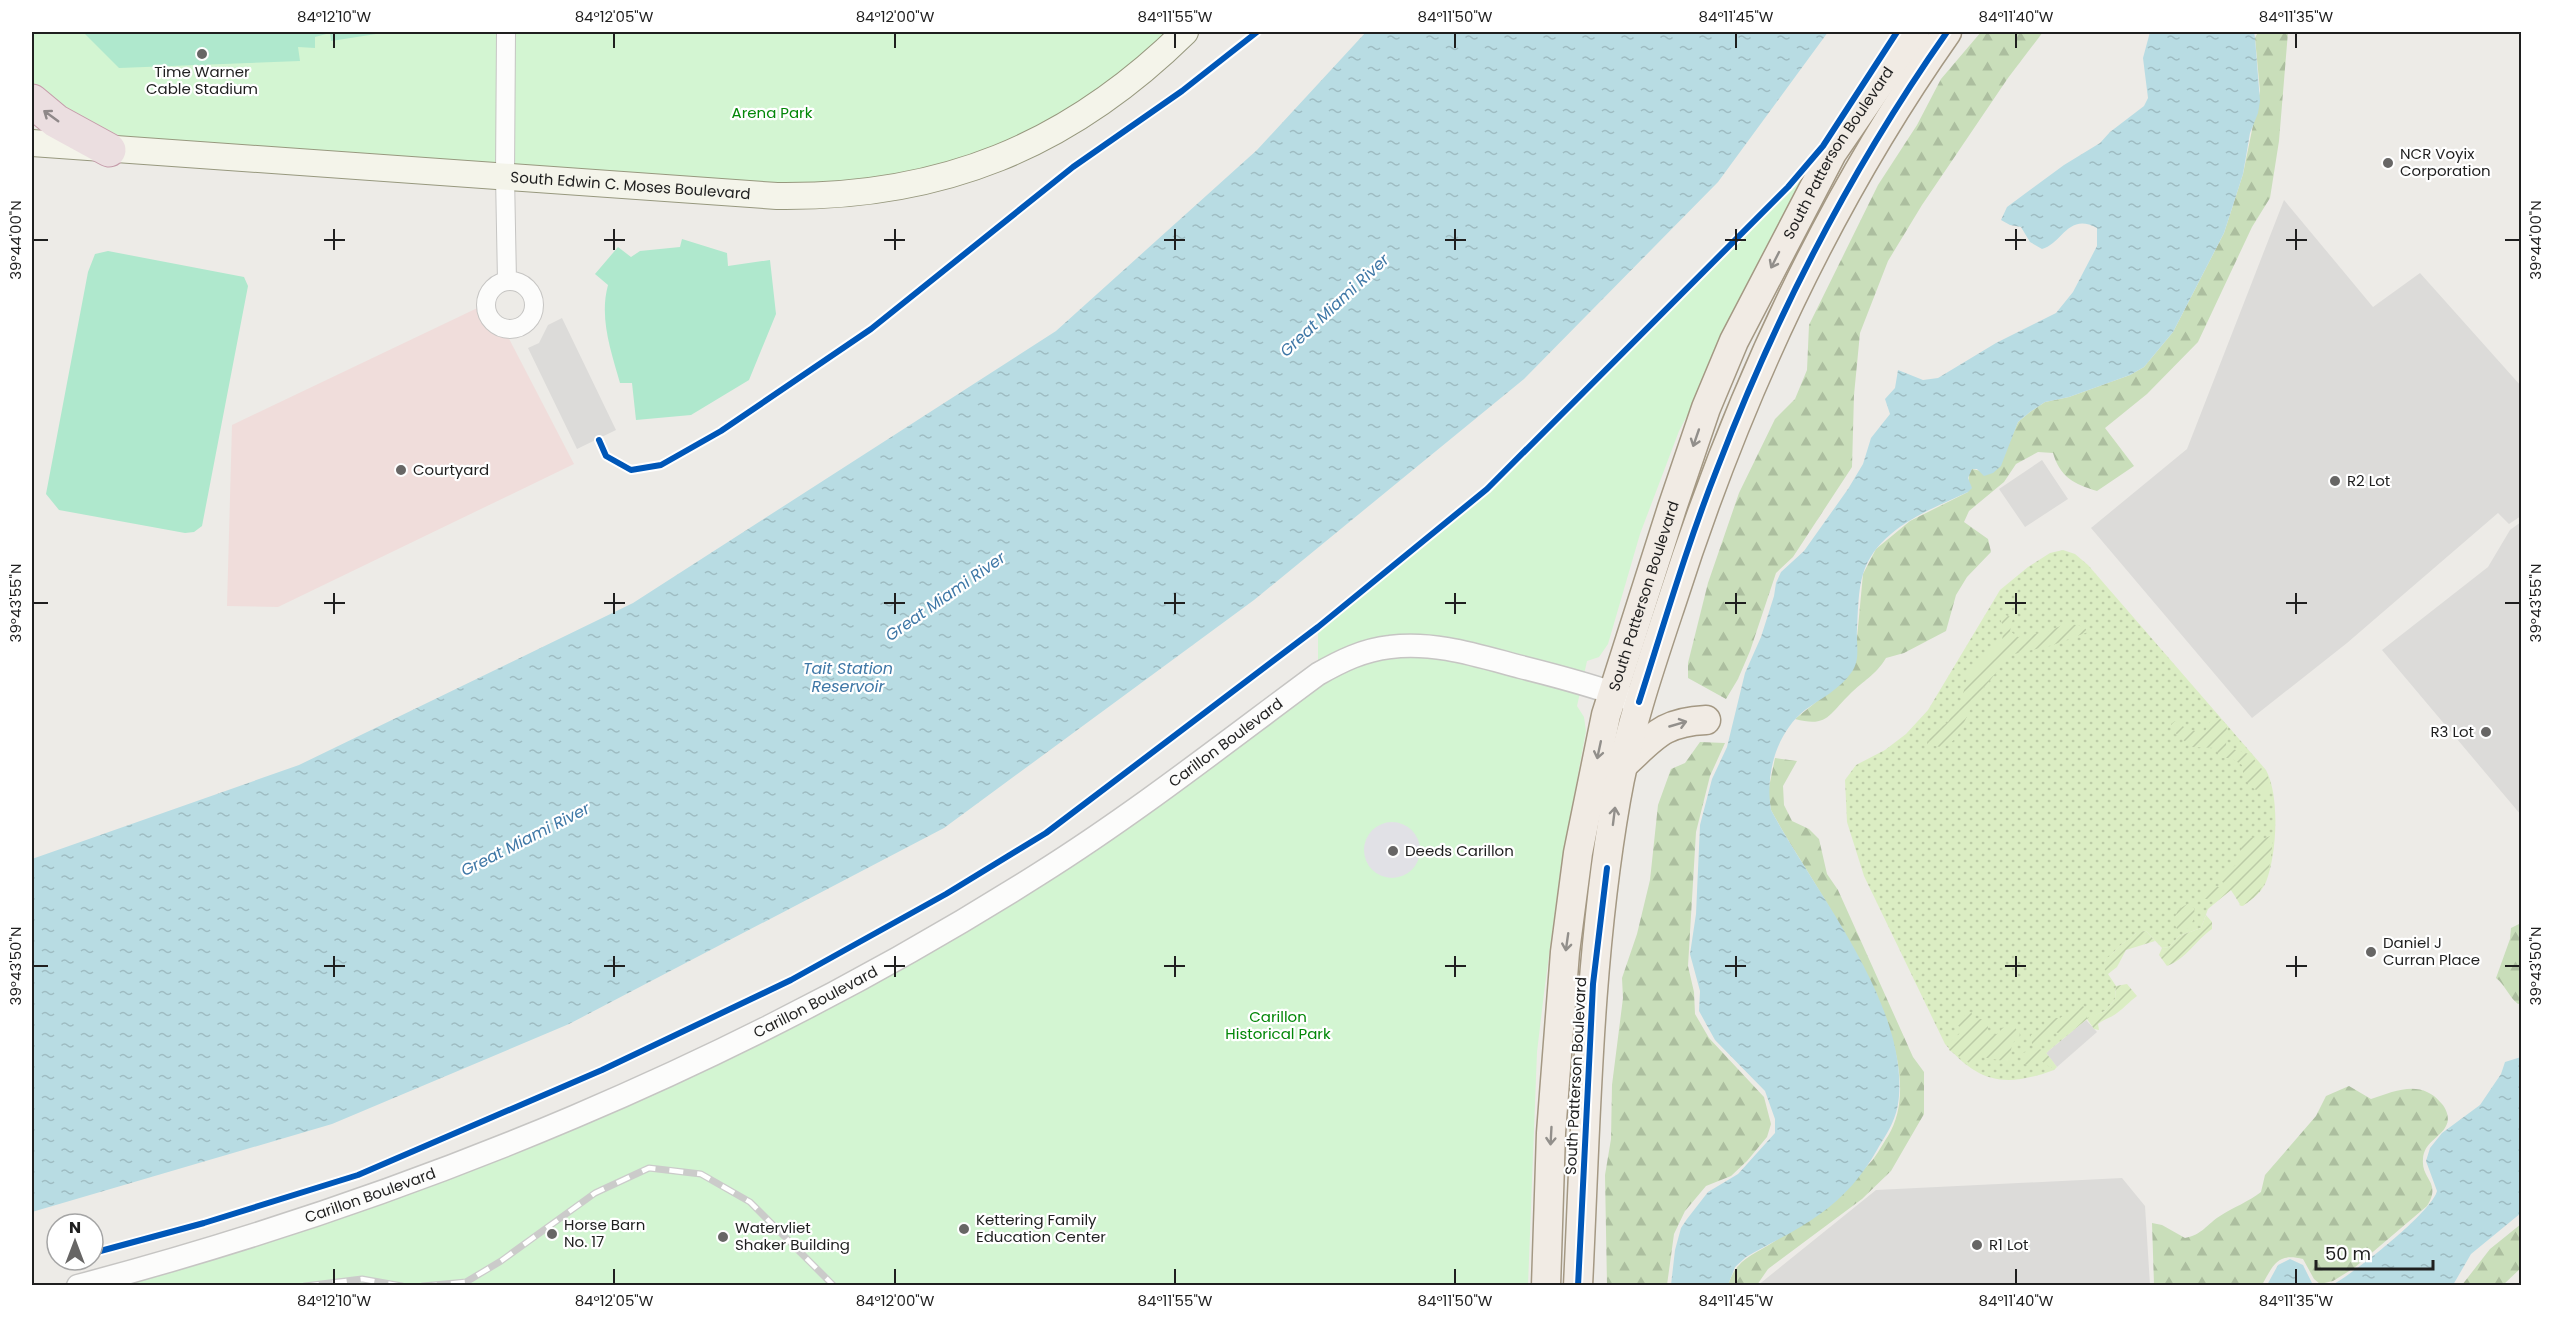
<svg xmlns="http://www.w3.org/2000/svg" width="2553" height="1317" font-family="Poppins,sans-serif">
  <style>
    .residential { fill: #dcdbd9 }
    .commercial { fill: #f0dddb }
    .grass { fill: url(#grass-dots) }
    .forest { fill: url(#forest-firs) }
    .park { fill: #d3f5d2 }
    .garden { fill: url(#garden-furrows) }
    .pitch { fill: #afe8cd }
    .plaza { fill: #e1e1e6 }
    .water { fill: url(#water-ripples) }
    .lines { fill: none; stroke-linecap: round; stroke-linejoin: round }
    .minor-casing { stroke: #c6c5c3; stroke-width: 20 }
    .tertiary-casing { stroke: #c6c5c3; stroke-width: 25 }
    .secondary-casing { stroke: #97987e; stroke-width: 28 }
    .primary-casing { stroke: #a49883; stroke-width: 31 }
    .motorway-casing { stroke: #c59caa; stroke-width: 35 }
    .minor { stroke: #fcfcfb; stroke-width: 18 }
    .tertiary { stroke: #fcfcfb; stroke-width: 22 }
    .secondary { stroke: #f4f4ea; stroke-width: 26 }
    .primary { stroke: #f1ebe4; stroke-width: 28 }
    .motorway { stroke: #ebdee0; stroke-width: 33 }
    .rail-casing { stroke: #cbcbca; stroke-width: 7 }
    .rail { stroke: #fff; stroke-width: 4.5; stroke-dasharray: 14; stroke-linecap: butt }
    .cycleway-casing { stroke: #fff; stroke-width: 10 }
    .cycleway { stroke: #0057b8; stroke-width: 6 }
    .oneway { stroke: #8f8889 }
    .oneway2 { stroke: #928f8b }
    .ticks { fill: none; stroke: #1f1f1f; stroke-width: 2 }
    .poi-dot { fill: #676665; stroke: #fff; stroke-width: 2 }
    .labels { text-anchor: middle; stroke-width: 4.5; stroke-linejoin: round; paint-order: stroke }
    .poi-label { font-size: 15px; fill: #1f1f1f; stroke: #fff; text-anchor: start }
    .park-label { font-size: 15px; fill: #038708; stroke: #fff }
    .street-label { font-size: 15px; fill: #1f1f1f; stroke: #fff }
    .water-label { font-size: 16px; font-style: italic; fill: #3e77a6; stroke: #fff }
    .neatline { fill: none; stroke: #1f1f1f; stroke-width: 2 }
    .ticks-label { font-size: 15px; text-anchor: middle; fill: #1f1f1f }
  </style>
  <defs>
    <pattern id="grass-dots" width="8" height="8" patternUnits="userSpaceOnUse" patternTransform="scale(1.5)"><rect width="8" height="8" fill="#dbedc3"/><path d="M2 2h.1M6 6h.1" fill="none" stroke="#bccba7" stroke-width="1.8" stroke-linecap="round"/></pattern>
    <pattern id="forest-firs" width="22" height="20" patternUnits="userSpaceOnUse" patternTransform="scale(1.5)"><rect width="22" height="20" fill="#c9deba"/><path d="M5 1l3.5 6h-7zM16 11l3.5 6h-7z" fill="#acbe9f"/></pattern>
    <pattern id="garden-furrows" width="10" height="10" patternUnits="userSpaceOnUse" patternTransform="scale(1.5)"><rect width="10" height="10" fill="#dbedc3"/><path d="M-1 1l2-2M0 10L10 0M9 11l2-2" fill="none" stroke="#bccba7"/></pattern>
    <pattern id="water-ripples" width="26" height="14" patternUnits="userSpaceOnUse" patternTransform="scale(1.5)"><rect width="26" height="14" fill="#b8dce3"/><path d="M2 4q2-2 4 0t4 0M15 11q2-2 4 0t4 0" fill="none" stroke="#9ebcc2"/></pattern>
  </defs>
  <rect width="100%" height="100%" fill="#edebe7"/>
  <path class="residential" d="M2284 200 2373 307 2420 273 2521 386V516L2509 524 2498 513 2347 643 2252 718 2091 528 2187 449Z
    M562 318 616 430 577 449 528 348 539 343 548 325Z
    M2042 460 2068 499 2025 527 1999 489Z
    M2521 522V815L2382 650 2488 567 2510 530Z
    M2086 1020 2097 1032 2057 1067 2046 1053Z
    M2122 1178 2145 1206 2150 1285 1757 1286 1876 1190Z"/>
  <path class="commercial" d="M490 302 574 464 278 607 227 606 232 425Z"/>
  <path class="grass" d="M2063 550 2075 554 2088 565 2266 770C2280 796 2277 854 2266 882 2262 892 2252 899 2243 906L2239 905 2241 903 2231 890 2208 909 2201 928 2179 936 2169 947 2162 948 2146 931 2136 933C2131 940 2125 941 2120 946 2114 951 2112 956 2105 960L2108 974 2116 986 2115 999 2105 1011 2087 1019 2046 1053 2057 1067 2054 1070C2005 1088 1979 1083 1945 1044L1864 876 1847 822 1845 780 1856 765 1885 750 1906 734 1928 710 2000 590 2028 567 2050 553Z"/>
  <path class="forest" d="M1981 32H2043L2008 78 1922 205 1888 261 1860 333 1854 395 1852 467 1793 557 1776 573 1750 651 1738 679 1726 699 1688 678V663L1708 583 1739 493 1775 419 1795 399 1807 370 1809 325 1878 185 1917 125 1941 79Z
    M2258 32H2288L2279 141 2270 198 2252 227 2198 342 2147 394 2105 428 2134 466 2097 491C2074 484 2060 477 2053 453L2038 452 2016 464 2004 482 1969 511 1964 522 1988 539 1991 552 1967 577 1956 595 1946 631 1904 653 1886 658C1875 676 1864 680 1850 694 1829 714 1828 728 1795 719L1846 678 1857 638 1863 574 1876 549 1910 521 1968 492 1969 472 1972 469 1981 471 2005 453 2018 422 2030 412 2045 402 2069 397 2130 375 2144 367 2173 332 2224 233 2243 174 2260 91 2255 38Z
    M1700 742 1725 743 1710 776 1696 832 1688 966 1694 992 1695 1014 1709 1038 1764 1097 1771 1124 1767 1137 1747 1161 1731 1176 1706 1186 1685 1211 1674 1234 1667 1285H1607L1605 1175 1611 1139 1612 1085 1623 998 1622 978 1637 934 1650 880 1658 805 1671 769 1685 763Z
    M1775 758 1797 761 1783 786 1784 805 1792 821 1809 829 1819 839 1827 874 1838 890 1913 1057 1924 1072V1114L1891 1171 1862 1199 1768 1269 1757 1285 1728 1286C1735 1259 1754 1255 1775 1241 1787 1232 1799 1221 1811 1212 1829 1197 1850 1183 1867 1166 1875 1159 1882 1145 1888 1136 1940 1051 1810 884 1771 810L1768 792Z
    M2521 923 2522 1003 2518 1004C2508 996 2506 986 2496 978L2510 939 2511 928Z
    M2349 1086 2371 1099C2397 1090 2422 1079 2442 1104 2447 1110 2450 1119 2446 1126 2440 1138 2424 1142 2423 1159 2421 1180 2442 1182 2427 1206L2354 1268 2333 1281 2320 1284 2314 1279 2303 1259C2277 1253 2274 1264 2262 1285H2154L2152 1223 2162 1225 2185 1238C2202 1235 2207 1224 2220 1216 2234 1207 2248 1202 2261 1192L2265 1175 2316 1116 2326 1096Z
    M2521 1224V1268L2503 1285H2462L2490 1249Z"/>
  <path class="park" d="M32 32H1185L1084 114 873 192 134 152 32 101Z
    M1798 171 1812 178 1679 431 1640 534 1608 644 1599 657 1587 661 1577 706 1584 717 1586 731 1560 872 1544 993 1537 1052 1528 1285 78 1286 463 1161 892 961 1318 674V627L1487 489Z"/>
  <path class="garden" d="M2003 614 2013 618 2010 631 2018 637 2047 632 2067 623 2084 627 2088 632 2053 645 2010 655 1976 698 1957 737 1948 745 1940 747 1927 744 1928 736 1948 722 1962 698 1968 674 2002 640 2004 628 2000 619Z
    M2212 718H2219L2227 725 2226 747 2252 755C2257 767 2270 773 2271 786L2265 792H2261C2247 787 2243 778 2242 765L2231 758H2220L2216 748 2191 747 2171 729V724L2175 721 2187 729 2204 733Z
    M2273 835C2271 862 2269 894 2241 906L2231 890 2216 902 2214 899H2201L2206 889 2216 886 2228 891 2227 885 2219 880 2220 874 2238 864 2242 842 2245 837 2265 838Z
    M2187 904 2194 908 2195 915 2190 928 2178 931 2173 921 2178 910Z
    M2206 915 2212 922V929C2195 941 2186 959 2167 966L2159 955 2162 948 2169 947 2179 936 2201 928Z
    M2146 931 2155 941 2126 950 2117 967 2108 974 2103 967 2106 958C2114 955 2115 949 2121 945 2127 940 2132 938 2137 932Z
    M2127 984 2137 996C2129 1002 2125 1007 2117 1013 2111 1018 2104 1019 2098 1024L2099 1030 2094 1029 2087 1019 2065 1037 2056 1032 2040 1044H2032L2031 1035 2044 1027 2045 1018H2060L2079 1005 2085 1007 2087 1018 2105 1011 2115 999 2116 986Z
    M1971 1012 1974 1018 1987 1020 1989 1036 2000 1033 2001 1028 2014 1026 2020 1035 2012 1044 2009 1062 1982 1057 1972 1065 1949 1050V1042L1963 1031 1954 1021Z
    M2036 1048 2048 1052 2046 1053 2054 1063 2051 1068 2040 1060 2027 1065 2022 1063 2023 1053Z"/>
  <path class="pitch" d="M83 32H389L331 41 330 33 315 37V48L298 47 300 61 119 68Z
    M682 239 727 253 728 266 770 260 776 314 749 380 691 415 636 420 632 383H620C611 351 599 318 608 285L595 274 618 247 631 257 640 251 680 247Z
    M108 251 244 277 248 286 202 526 194 532 185 533 59 510 46 494 88 272 95 254Z"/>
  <path class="plaza" d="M1364 850a28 28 0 1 1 56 0a28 28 0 1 1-56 0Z"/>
  <path class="water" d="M1366 32H1828L1718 182 1524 379 1254 600 944 828 569 1024 332 1124 32 1212V859L299 765 633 603 1056 331 1257 150Z
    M2150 32H2254L2255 38 2260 101 2258 113 2250 133 2243 174 2224 233 2173 332 2144 367 2130 375 2069 397 2045 402 2030 412 2018 422 2001 466 1993 473 1984 476 1977 469H1972L1968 478 1972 488 1968 492C1929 510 1877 529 1863 574 1858 590 1858 612 1857 629 1856 644 1861 660 1851 673 1840 689 1820 699 1805 710 1776 733 1765 775 1771 810 1814 891 1906 1000 1899 1096 1897 1120 1888 1131 1877 1150 1863 1175 1843 1198 1820 1214 1797 1231 1770 1243 1746 1257L1735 1267 1728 1285H1671L1675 1250 1681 1228 1687 1219 1708 1192 1738 1174 1775 1133V1119L1765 1091 1715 1040 1699 1011 1700 991 1690 954 1696 914 1700 825 1712 779 1727 747 1745 673 1761 637 1774 596 1776 583 1781 572 1804 551 1848 489 1863 464 1871 438 1890 414 1885 399 1895 388 1898 370 1923 380 1938 378 1996 343 2056 313 2073 292 2097 246V228C2068 212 2062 244 2042 249L2030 242 2021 227 2010 225 2001 220 2007 207 2064 165 2100 143 2110 132 2144 106 2148 98 2143 58Z
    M2521 1057V1213L2471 1254 2453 1285H2332C2353 1274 2432 1212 2437 1191L2426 1161 2430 1148 2442 1133 2480 1105 2501 1074 2505 1062Z
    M2290 1259 2303 1265 2313 1285H2267L2278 1265Z"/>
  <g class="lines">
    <g class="minor-casing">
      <path id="minor" d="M506 32 505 176 507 281
        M486 305a24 24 0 1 1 48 0a24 24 0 1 1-48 0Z"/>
    </g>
    <g class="tertiary-casing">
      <g id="tertiary">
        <path id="s1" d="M78 1286C415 1197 744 1061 1039 874 1136 813 1226 742 1318 674 1341 661 1363 650 1390 647 1434 641 1479 656 1521 667 1557 676 1592 685 1627 698"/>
      </g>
    </g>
    <g class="secondary-casing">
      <g id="secondary">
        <path id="s2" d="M32 143 777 196C941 198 1068 147 1185 32"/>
      </g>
    </g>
    <g class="primary-casing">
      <g id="primary">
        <path d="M1623 765C1654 737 1662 722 1706 720"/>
        <path id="s3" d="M1546 1286 1551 1133 1565 952 1578 853 1606 715 1672 508 1706 408 1734 341 1832 153 1915 32"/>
        <path d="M1578 1286C1586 1123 1588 960 1616 800 1628 731 1650 667 1672 601 1737 398 1824 207 1947 32"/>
      </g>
    </g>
    <g class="motorway-casing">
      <path id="motorway" d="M32 101 56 121 109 150"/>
    </g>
    <use href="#minor" class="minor"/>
    <use href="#tertiary" class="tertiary"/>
    <use href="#secondary" class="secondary"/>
    <use href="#primary" class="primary"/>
    <use href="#motorway" class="motorway"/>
    <g class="rail-casing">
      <path id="rail" d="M305 1286 362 1279 402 1286
        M423 1286 466 1282 501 1261 595 1193 649 1168 701 1174 750 1202 834 1286"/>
    </g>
    <use href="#rail" class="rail"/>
    <g class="cycleway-casing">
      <path id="cycleway" d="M599 440 606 456 631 470 661 465 721 431 871 329 1073 167 1182 91 1257 32
        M1639 702C1664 624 1687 545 1717 469 1776 315 1852 167 1947 32
        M93 1253 204 1223 358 1175 602 1070 791 980 946 894 1046 833 1318 627 1487 489 1788 187 1823 146 1897 32
        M1578 1286 1593 984 1607 868"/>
    </g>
    <use href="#cycleway" class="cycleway"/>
  </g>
  <defs><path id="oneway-shaft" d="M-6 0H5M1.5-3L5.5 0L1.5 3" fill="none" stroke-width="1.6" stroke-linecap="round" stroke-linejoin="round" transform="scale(1.5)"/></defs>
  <use class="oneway" href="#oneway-shaft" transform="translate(51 116) rotate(-144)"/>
  <g class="oneway2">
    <use href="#oneway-shaft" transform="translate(1775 260) rotate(117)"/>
    <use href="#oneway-shaft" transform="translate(1696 438) rotate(109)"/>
    <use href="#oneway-shaft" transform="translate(1678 724) rotate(-16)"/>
    <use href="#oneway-shaft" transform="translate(1599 750) rotate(102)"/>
    <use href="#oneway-shaft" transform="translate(1614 816) rotate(-83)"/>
    <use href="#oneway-shaft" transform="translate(1567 942) rotate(98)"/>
    <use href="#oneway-shaft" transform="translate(1551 1136) rotate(93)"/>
  </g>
  <path class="ticks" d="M334 33V48M614 33V48M895 33V48M1175 33V48M1455 33V48M1736 33V48M2016 33V48M2296 33V48M334 229V250M614 229V250M895 229V250M1175 229V250M1455 229V250M1736 229V250M2016 229V250M2296 229V250M33 240H48M324 240H345M604 240H625M884 240H905M1164 240H1185M1445 240H1466M1725 240H1746M2005 240H2026M2286 240H2307M2505 240H2520M334 593V614M614 593V614M895 593V614M1175 593V614M1455 593V614M1736 593V614M2016 593V614M2296 593V614M33 603H48M324 603H345M604 603H625M884 603H905M1164 603H1185M1445 603H1466M1725 603H1746M2005 603H2026M2286 603H2307M2505 603H2520M334 956V977M614 956V977M895 956V977M1175 956V977M1455 956V977M1736 956V977M2016 956V977M2296 956V977M33 966H48M324 966H345M604 966H625M884 966H905M1164 966H1185M1445 966H1466M1725 966H1746M2005 966H2026M2286 966H2307M2505 966H2520M334 1269V1284M614 1269V1284M895 1269V1284M1175 1269V1284M1455 1269V1284M1736 1269V1284M2016 1269V1284M2296 1269V1284"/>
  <g class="poi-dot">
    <circle cx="202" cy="54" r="6"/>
    <circle cx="2388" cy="163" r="6"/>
    <circle cx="401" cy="470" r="6"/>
    <circle cx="2335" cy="481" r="6"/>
    <circle cx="2486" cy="732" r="6"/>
    <circle cx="1393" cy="851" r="6"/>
    <circle cx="2371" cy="952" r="6"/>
    <circle cx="964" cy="1229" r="6"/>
    <circle cx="552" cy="1234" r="6"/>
    <circle cx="723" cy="1237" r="6"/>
    <circle cx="1977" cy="1245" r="6"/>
  </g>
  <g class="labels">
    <g class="poi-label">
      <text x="202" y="77" text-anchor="middle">Time Warner<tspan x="202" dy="17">Cable Stadium</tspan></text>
      <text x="2400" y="159">NCR Voyix<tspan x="2400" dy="17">Corporation</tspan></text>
      <text x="413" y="475">Courtyard</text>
      <text x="2347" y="486">R2 Lot</text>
      <text x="2474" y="737" text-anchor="end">R3 Lot</text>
      <text x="1405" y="856">Deeds Carillon</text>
      <text x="2383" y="948">Daniel J<tspan x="2383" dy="17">Curran Place</tspan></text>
      <text x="976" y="1225">Kettering Family<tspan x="976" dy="17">Education Center</tspan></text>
      <text x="564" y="1230">Horse Barn<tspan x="564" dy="17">No. 17</tspan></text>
      <text x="735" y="1233">Watervliet<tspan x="735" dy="17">Shaker Building</tspan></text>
      <text x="1989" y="1250">R1 Lot</text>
    </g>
    <g class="park-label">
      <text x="772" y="118">Arena Park</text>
      <text x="1278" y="1022">Carillon<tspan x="1278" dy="17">Historical Park</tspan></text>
    </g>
    <g class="street-label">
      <text dy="5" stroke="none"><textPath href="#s3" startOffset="1186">South Patterson Boulevard</textPath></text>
      <text dy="5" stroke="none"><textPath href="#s2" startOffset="600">South Edwin C. Moses Boulevard</textPath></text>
      <text dy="5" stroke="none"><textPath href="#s3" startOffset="700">South Patterson Boulevard</textPath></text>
      <text dy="5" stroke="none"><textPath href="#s1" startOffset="1278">Carillon Boulevard</textPath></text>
      <text dy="5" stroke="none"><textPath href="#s1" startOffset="792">Carillon Boulevard</textPath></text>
      <text transform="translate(1576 1076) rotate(-87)" y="5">South Patterson Boulevard</text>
      <text dy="5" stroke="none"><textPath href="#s1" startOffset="306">Carillon Boulevard</textPath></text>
    </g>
    <g class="water-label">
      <text transform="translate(1334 305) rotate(-43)" y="6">Great Miami River</text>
      <text transform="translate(945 596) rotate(-35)" y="6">Great Miami River</text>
      <text x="848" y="674">Tait Station<tspan x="848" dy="18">Reservoir</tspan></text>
      <text transform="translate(525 839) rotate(-27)" y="6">Great Miami River</text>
    </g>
  </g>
  <rect width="2553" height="1317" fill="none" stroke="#ffffff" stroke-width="66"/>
  <g transform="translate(75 1242)"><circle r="28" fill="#ffffff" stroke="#a5a5a5" stroke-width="1.5"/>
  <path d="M0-4.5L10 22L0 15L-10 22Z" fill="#676665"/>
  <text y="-9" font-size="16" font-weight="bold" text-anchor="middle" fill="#1f1f1f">N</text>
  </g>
  <path d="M2316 1260v9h117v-9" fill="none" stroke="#1f1f1f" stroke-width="3"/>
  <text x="2325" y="1260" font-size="18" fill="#1f1f1f" stroke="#ffffff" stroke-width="4.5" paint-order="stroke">50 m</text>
  <rect x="33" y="33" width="2487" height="1251" class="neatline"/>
  <g class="ticks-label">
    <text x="334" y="22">84°12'10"W</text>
    <text x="614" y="22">84°12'05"W</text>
    <text x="895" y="22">84°12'00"W</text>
    <text x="1175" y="22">84°11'55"W</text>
    <text x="1455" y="22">84°11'50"W</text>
    <text x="1736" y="22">84°11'45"W</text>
    <text x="2016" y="22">84°11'40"W</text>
    <text x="2296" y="22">84°11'35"W</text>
    <text transform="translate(16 240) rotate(-90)" y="5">39°44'00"N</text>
    <text transform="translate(2536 240) rotate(-90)" y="5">39°44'00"N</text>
    <text transform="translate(16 603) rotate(-90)" y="5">39°43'55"N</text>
    <text transform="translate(2536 603) rotate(-90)" y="5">39°43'55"N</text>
    <text transform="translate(16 966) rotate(-90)" y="5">39°43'50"N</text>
    <text transform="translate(2536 966) rotate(-90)" y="5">39°43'50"N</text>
    <text x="334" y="1306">84°12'10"W</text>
    <text x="614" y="1306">84°12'05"W</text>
    <text x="895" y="1306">84°12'00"W</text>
    <text x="1175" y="1306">84°11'55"W</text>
    <text x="1455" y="1306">84°11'50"W</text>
    <text x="1736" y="1306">84°11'45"W</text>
    <text x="2016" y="1306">84°11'40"W</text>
    <text x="2296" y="1306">84°11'35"W</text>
  </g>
</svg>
